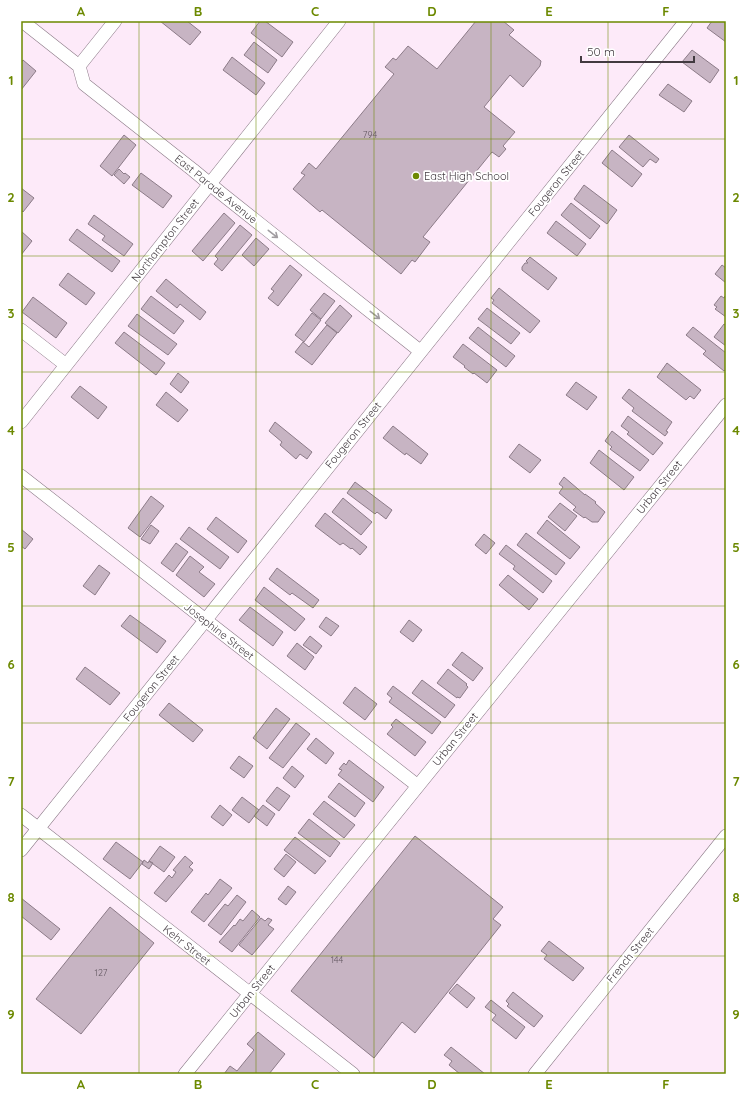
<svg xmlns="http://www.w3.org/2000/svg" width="747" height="1095" font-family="Quicksand,sans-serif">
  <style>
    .building { fill: #c7b4c3; stroke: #8c7b88 }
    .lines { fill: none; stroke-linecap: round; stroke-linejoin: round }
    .street-casing { stroke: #897885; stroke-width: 14 }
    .street { stroke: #fff; stroke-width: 13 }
    .oneway { stroke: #a09ca0 }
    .grid { fill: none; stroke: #6c8900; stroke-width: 1; stroke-opacity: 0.55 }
    .poi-dot { fill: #6c8900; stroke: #fff; stroke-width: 1.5 }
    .labels { text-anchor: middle; stroke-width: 3.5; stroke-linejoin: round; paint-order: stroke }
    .number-label { font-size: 9px; fill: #635861 }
    .poi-label { font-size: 11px; fill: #423a40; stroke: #fff; text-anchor: start }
    .street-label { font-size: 11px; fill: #423a40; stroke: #fff }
    .neatline { fill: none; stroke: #6c8900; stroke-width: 1.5 }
    .grid-label { font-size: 13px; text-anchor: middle; font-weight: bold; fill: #6c8900 }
  </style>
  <rect width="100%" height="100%" fill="#fdeaf9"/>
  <path class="building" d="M160 21H187L201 32 190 45Z
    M260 21H265L293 42 282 57 251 33Z
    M476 21H503L514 30 509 35 541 61 540 66 523 87 510 75 484 107 515 132 503 146 506 149 499 157 492 152 423 237 430 242 415 262 412 260 401 274 322 210 320 212 293 189 305 175 301 173 309 163 316 169 394 74 385 67 393 58 396 60 408 46 437 69Z
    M712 21H723L726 23V42L707 28Z
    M254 42 277 60 268 73 244 55Z
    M692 50 719 70 710 83 682 62Z
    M232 57 265 83 256 95 223 70Z
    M23 60 36 71 21 90V63Z
    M668 84 692 101 684 112 659 95Z
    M124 135 136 145 112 176 100 166Z
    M629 135 659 159 656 163 650 159 643 167 619 147Z
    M612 150 642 174 632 187 602 163Z
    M119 169 124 174 125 173 130 177 124 184 114 175Z
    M141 173 172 196 163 208 132 185Z
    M584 185 617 210 607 224 574 199Z
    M21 188 34 198 23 212 21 210Z
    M571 203 600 226 590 239 561 215Z
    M224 213 235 223 203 261 192 251Z
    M94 215 133 244 124 256 102 240 105 236 88 224Z
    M556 221 586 244 577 256 547 233Z
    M240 225 252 235 222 271 214 264 218 259 215 256Z
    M77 229 120 261 112 272 69 240Z
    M21 231 32 241 21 255Z
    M256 238 269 249 254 266 242 255Z
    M530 257 557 278 548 290 522 270V267L525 263H528L526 261Z
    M290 265 302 275 278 306 268 298 274 291 271 289Z
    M722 265 726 268V283L715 274Z
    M68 273 95 293 86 305 59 285Z
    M166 279 206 312 200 320 180 304 177 308 156 291Z
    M499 288 540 321 530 333 492 303 494 300 491 298Z
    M324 293 335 301 321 319 310 310Z
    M151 296 184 321 174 334 141 309Z
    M721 296 724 298 725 296H726V317L715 309 717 307 714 305Z
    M33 297 67 323 56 338 22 312Z
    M340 305 352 316 338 333 325 323Z
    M487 308 520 333 511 344 478 319Z
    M312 313 321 320 304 342 295 335Z
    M137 314 177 344 168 355 128 326Z
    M724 324 726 325V346L714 337Z
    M327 325 337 333 312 365 295 352 303 342 309 347Z
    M478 327 515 356 506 367 469 338Z
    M693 327 726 353V369L724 371 703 354 706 351 686 335Z
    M124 332 165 363 156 375 115 343Z
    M463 344 497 370 487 383 474 373 473 374 464 367 465 366 453 357Z
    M667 363 701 390 694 399 690 396 686 400 657 377Z
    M178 373 189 382 181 393 170 384Z
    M576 382 597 397 587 410 566 395Z
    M80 386 107 407 98 419 71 397Z
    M629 389 672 422 666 431 668 432 665 436 632 411 634 408 622 398Z
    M166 392 188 410 178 422 156 405Z
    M628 416 663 443 653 455 627 434 629 432 621 426Z
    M275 422 312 452 307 459 300 454 296 459 280 445 282 442 269 431Z
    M393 426 428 454 421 464 406 453 405 455 383 438Z
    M612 431 649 460 640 471 610 449 612 447 605 441Z
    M519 444 541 460 530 473 509 457Z
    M599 450 634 477 624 490 590 463Z
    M564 477 585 495V494L596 502 595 503 605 512 598 522H592L585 517 584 518 573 510 576 507 559 493 563 487 559 484Z
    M355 482 392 510 386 519 377 512 375 514 347 493Z
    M151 496 164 506 140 537 128 528Z
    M343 498 372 522 361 535 332 512Z
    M560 503 577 516 565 531 548 517Z
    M325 513 367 547 360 555 352 548 351 549 343 543 340 545 315 526Z
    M216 517 247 541 238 553 207 529Z
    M547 520 580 547 570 559 537 533Z
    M151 525 159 531 150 544 141 539Z
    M189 527 229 557 220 569 180 539Z
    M21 529 33 539 25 549 21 546Z
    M526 533 565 563 556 575 517 545Z
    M484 534 495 543 486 554 475 545Z
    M176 543 188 552 173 572 161 563Z
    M506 545 552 581 543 593 513 569 515 566 499 554Z
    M190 556 204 567 199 572 215 584 204 597 176 575Z
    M99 565 110 573 95 595 83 586Z
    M277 568 319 600 313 608 292 593 290 595 269 579Z
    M508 575 538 599 529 610 499 585Z
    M264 587 305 619 295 631 255 600Z
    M250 607 283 632 273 646 239 620Z
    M130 615 166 641 157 653 121 626Z
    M326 617 339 626 331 636 319 627Z
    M409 620 422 630 413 642 400 632Z
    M310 636 322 646 316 654 303 645Z
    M297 643 314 657 305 670 287 656Z
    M462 652 483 668 473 681 452 665Z
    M85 667 120 693 110 705 76 679Z
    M448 669 467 684 466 685 468 687 460 698 457 697V698L437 683Z
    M422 680 455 705 445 718 412 693Z
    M393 686 441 722 432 734 389 702 392 698 387 694Z
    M355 687 377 704 365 720 343 703Z
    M169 703 203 730 193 742 159 715Z
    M276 708 290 719 267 749 253 738Z
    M396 719 426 742 415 756 387 734 393 727 391 725Z
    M296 723 310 734 283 768 269 758Z
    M316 738 334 753 326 764 307 749Z
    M239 756 253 766 244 778 230 768Z
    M349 760 384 787 373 802 338 775 342 770 339 769 344 763 346 765Z
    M292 766 304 776 295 788 283 778Z
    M339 783 365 803 355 817 328 797Z
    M277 787 290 796 279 811 266 801Z
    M242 797 259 810 249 823 232 810Z
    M324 801 355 825 344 838 313 814Z
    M220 805 232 815 223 826 211 817Z
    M263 805 275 814 267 826 254 816Z
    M309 819 340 843 330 857 298 833Z
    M415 836 503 907 493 919 501 925 415 1033 402 1022 374 1058 291 991Z
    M295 837 326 861 315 874 284 850Z
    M116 842 143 862 130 879 103 859Z
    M160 846 175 857 164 872 149 861Z
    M286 854 296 862 284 877 274 869Z
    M185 856 193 863 189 867 193 870 166 902 154 893 169 875 172 878 176 872 173 870Z
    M144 860 148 863 149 861 153 863 149 869 142 864Z
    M220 879 232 888 204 922 191 912 206 893 208 895Z
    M288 886 296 892 286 905 278 899Z
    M237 895 246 902 221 935 208 925 225 904 228 906Z
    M21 898 60 929 51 940 21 916Z
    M110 907 154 943 81 1034 36 999Z
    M252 910 260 917 232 952 219 942 234 925 235 926 240 919 243 921Z
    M261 918 265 921 268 918 272 920 268 925 274 929 252 955 239 945Z
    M549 941 584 968 573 981 544 959 547 955 541 951Z
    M457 984 475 998 467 1008 449 993Z
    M513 992 543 1016 534 1027 507 1006 509 1004 506 1001Z
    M491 1000 525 1027 516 1039 492 1020 496 1015 485 1007Z
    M258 1032 285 1054 269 1074H224L230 1066 237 1071 254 1050 247 1044Z
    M451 1047 485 1074H460L449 1065 452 1061 444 1055Z"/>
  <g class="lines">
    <g class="street-casing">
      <path id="street" d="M22 21 79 66 84 84 193 170 222 194 420 351
        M79 66 115 21
        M21 330 66 365
        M21 422 339 21
        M21 476 418 786
        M21 815 353 1074
        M21 850 686 21
        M185 1074 726 405
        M535 1074 726 836"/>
    </g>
    <use href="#street" class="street"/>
  </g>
  <defs><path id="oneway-shaft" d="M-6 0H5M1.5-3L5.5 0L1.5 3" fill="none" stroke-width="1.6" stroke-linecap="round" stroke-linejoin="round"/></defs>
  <g class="oneway">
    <use href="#oneway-shaft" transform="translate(273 234) rotate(38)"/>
    <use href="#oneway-shaft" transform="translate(375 315) rotate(38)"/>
  </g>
  <path class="grid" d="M139 21V1074M256 21V1074M374 21V1074M491 21V1074M608 21V1074M21 139H726M21 256H726M21 372H726M21 489H726M21 606H726M21 723H726M21 839H726M21 956H726"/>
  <circle class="poi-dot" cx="416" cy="176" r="4"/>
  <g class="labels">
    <g class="number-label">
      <text x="370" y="138">794</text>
      <text x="337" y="963">144</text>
      <text x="101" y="976">127</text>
    </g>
    <g class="poi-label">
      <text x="424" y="180">East High School</text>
    </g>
    <g class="street-label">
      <text transform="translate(556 183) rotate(-51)" y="4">Fougeron Street</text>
      <text transform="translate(216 189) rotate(39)" y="4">East Parade Avenue</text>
      <text transform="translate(165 240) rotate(-52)" y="4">Northampton Street</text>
      <text transform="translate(353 435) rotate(-51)" y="4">Fougeron Street</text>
      <text transform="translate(659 487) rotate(-51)" y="4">Urban Street</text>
      <text transform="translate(219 631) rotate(38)" y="4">Josephine Street</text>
      <text transform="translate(151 688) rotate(-51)" y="4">Fougeron Street</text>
      <text transform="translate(455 739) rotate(-51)" y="4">Urban Street</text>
      <text transform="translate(187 945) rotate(38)" y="4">Kehr Street</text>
      <text transform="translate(630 955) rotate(-51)" y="4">French Street</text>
      <text transform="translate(252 991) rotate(-51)" y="4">Urban Street</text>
    </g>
  </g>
  <rect width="747" height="1095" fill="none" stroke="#ffffff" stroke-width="44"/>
  <path d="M581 56v6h113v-6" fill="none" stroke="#423a40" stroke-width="2"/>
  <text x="587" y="56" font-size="12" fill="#423a40" stroke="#ffffff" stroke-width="3" paint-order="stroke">50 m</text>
  <rect x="22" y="22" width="703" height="1051" class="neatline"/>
  <g class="grid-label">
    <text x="81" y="16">A</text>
    <text x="198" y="16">B</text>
    <text x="315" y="16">C</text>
    <text x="432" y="16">D</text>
    <text x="549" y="16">E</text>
    <text x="666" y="16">F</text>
    <text x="11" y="85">1</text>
    <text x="736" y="85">1</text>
    <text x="11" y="202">2</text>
    <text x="736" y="202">2</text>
    <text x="11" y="318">3</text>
    <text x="736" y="318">3</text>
    <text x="11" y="435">4</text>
    <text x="736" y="435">4</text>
    <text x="11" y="552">5</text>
    <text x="736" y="552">5</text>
    <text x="11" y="669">6</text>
    <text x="736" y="669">6</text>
    <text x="11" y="786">7</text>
    <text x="736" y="786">7</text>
    <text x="11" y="902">8</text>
    <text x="736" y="902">8</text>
    <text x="11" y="1019">9</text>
    <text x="736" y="1019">9</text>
    <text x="81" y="1089">A</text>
    <text x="198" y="1089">B</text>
    <text x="315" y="1089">C</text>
    <text x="432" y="1089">D</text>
    <text x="549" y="1089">E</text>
    <text x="666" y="1089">F</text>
  </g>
</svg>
